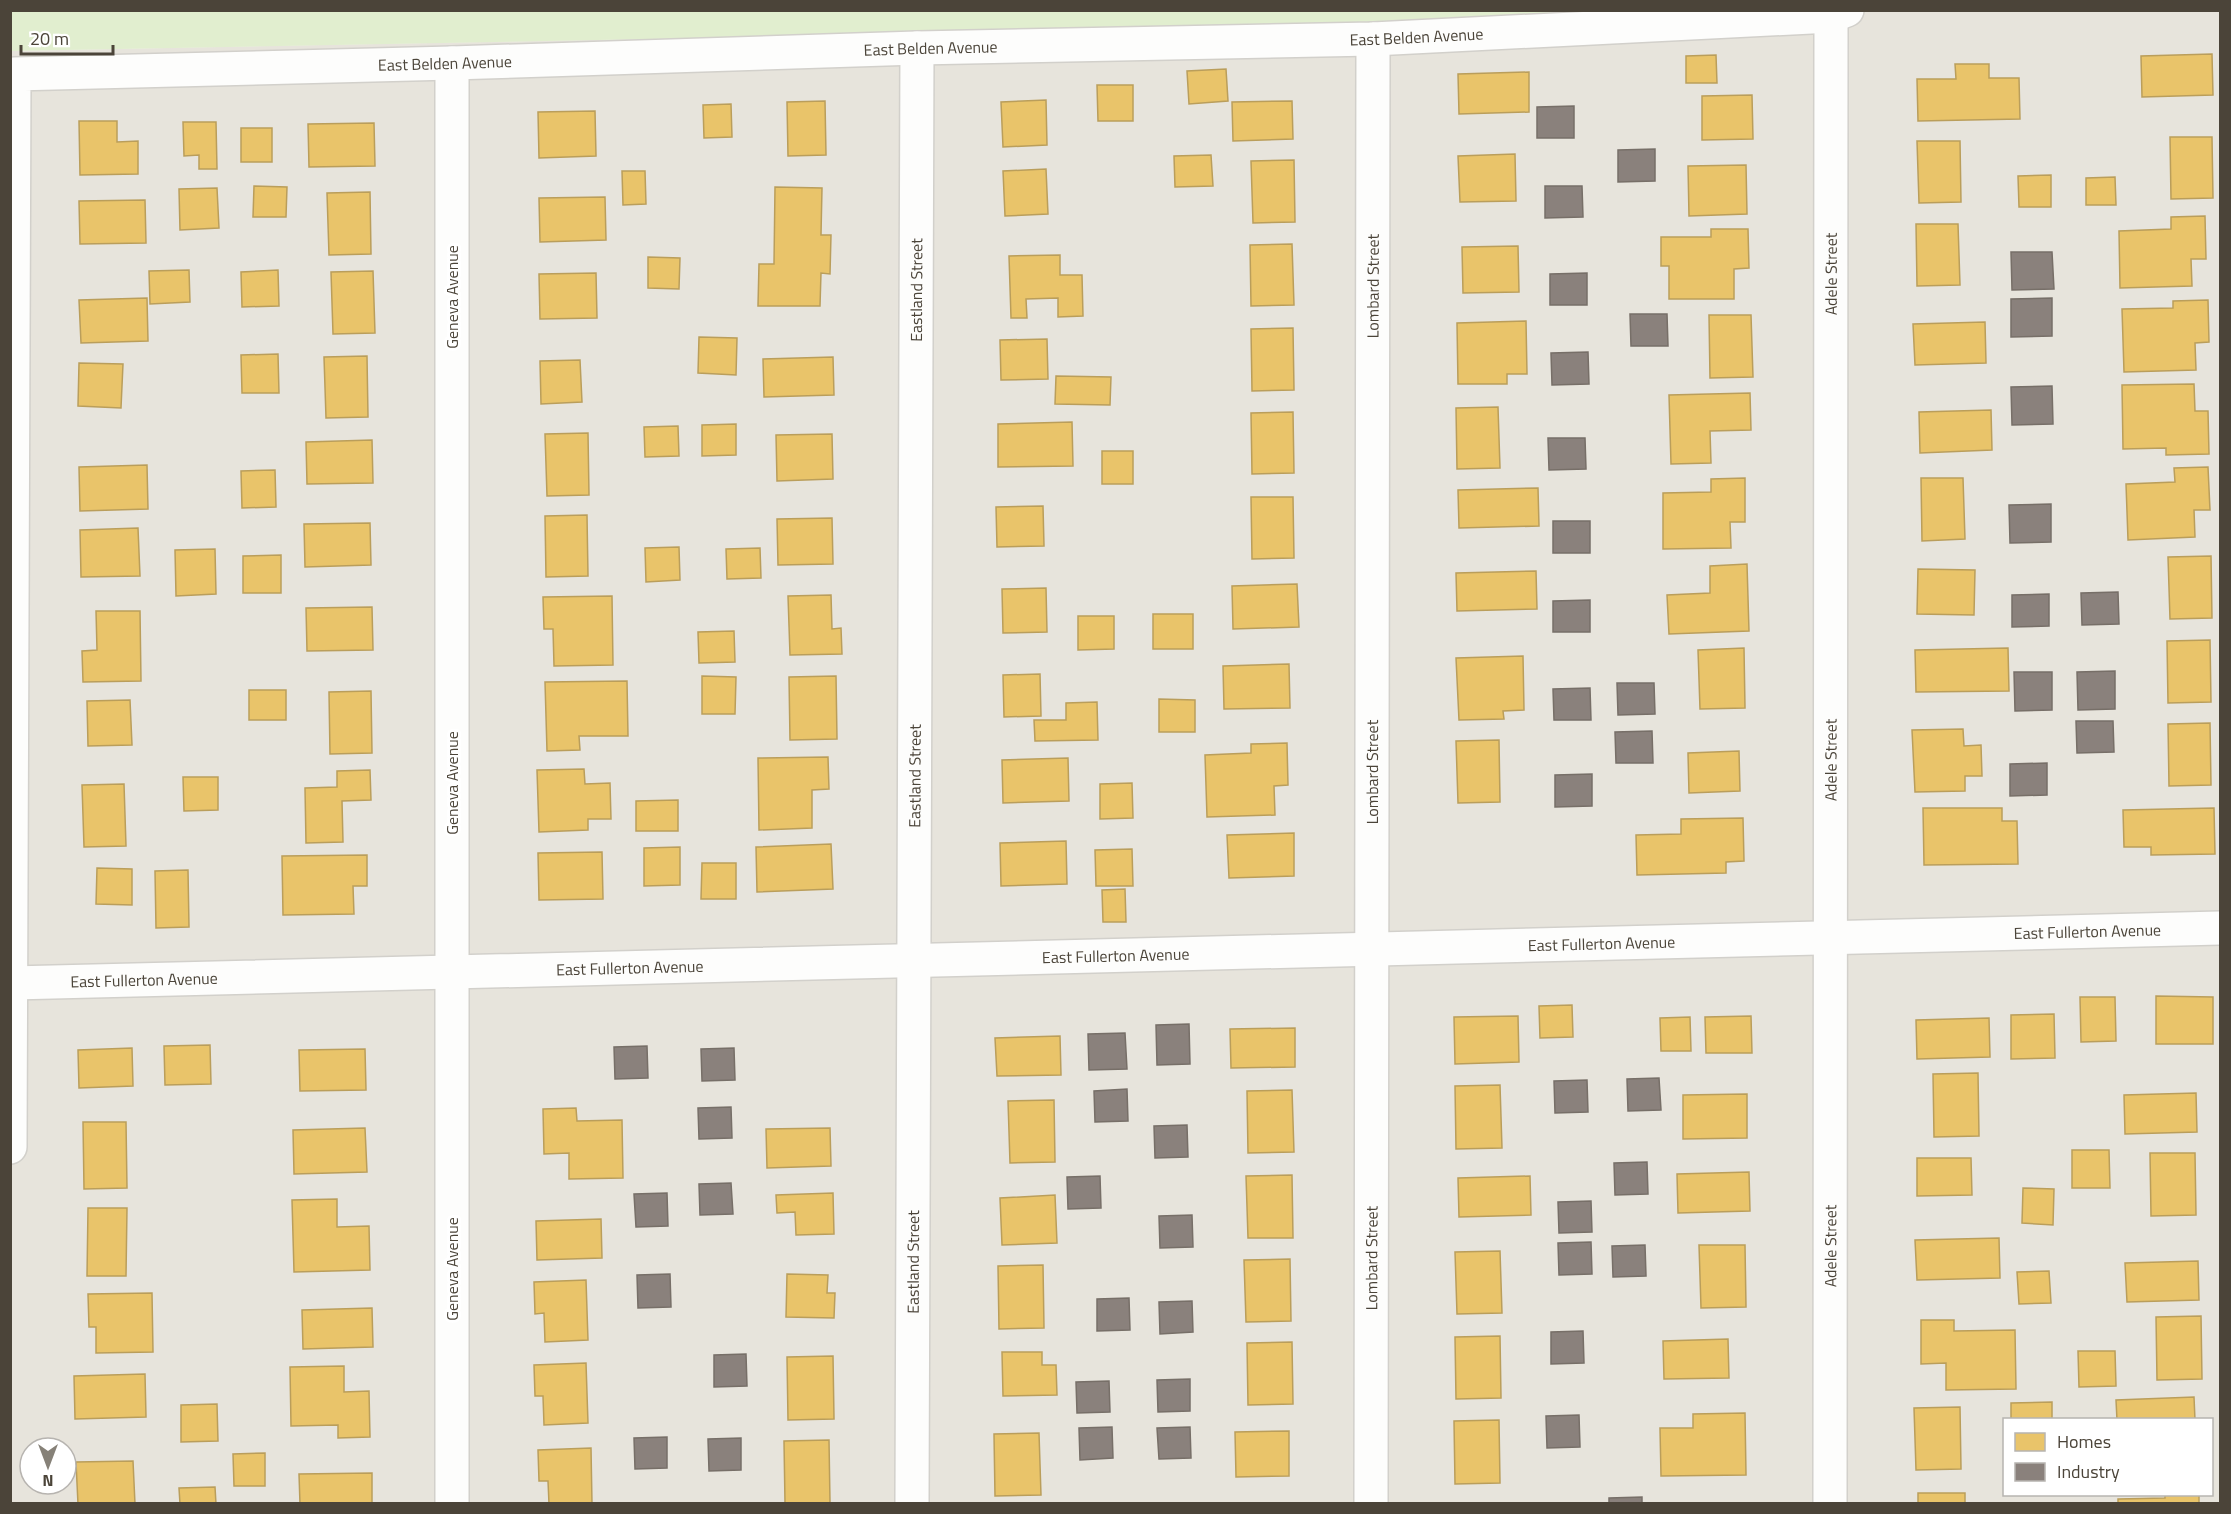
<svg xmlns="http://www.w3.org/2000/svg" width="2231" height="1514" font-family="'Titillium Web',sans-serif">
  <style>
    .residential { fill: #e7e4dc; fill-rule: evenodd }
    .green { fill: #e1eecf }
    .homes { fill: #e9c46a; stroke: #ba9e5b; stroke-width: 1.5 }
    .industry { fill: #8a817c; stroke: #776f68; stroke-width: 1.5 }
    .lines { fill: none; stroke-linecap: round; stroke-linejoin: round }
    .minor-casing { stroke: #d2d0cb; stroke-width: 36 }
    .minor { stroke: #fdfdfc; stroke-width: 33 }
    .labels { text-anchor: middle; stroke-width: 6; stroke-linejoin: round; paint-order: stroke }
    .street-label { font-size: 16px; fill: #4b4439; stroke: #fff }
  </style>
  <rect width="100%" height="100%" fill="#f4f2ee"/>
  <path class="residential" d="M1847 10 2220 11V1503H11L10 51 1831 16ZM2004 1420H2212V1494H2004ZM30 1448H66V1484H30Z"/>
  <path class="green" d="M1556 10V22L11 51 10 11Z"/>
  <path class="homes" d="M2212 54 2213 95 2142 97 2141 56Z
    M1716 55 1717 83H1686V56Z
    M1955 64H1989V78H2019L2020 119 1918 121 1917 79H1956Z
    M1226 69 1228 101 1189 104 1187 71Z
    M1529 72V112L1459 114 1458 74Z
    M1097 85H1133V121H1098Z
    M1752 95 1753 139 1702 140V96Z
    M1046 100 1047 145 1003 147 1001 102Z
    M825 101 826 155 788 156 787 102Z
    M1292 101 1293 139 1233 141 1232 102Z
    M731 104 732 137 704 138 703 105Z
    M595 111 596 156 539 158 538 112Z
    M79 121H117V142L138 141V174L80 175Z
    M183 122H216L217 169H199V155L184 156Z
    M374 123 375 166 309 167 308 124Z
    M241 128H272V162H241Z
    M2170 137H2212L2213 198 2171 199Z
    M1917 141H1960L1961 202 1919 203Z
    M1515 154 1516 201 1460 202 1458 156Z
    M1211 155 1213 186 1175 187 1174 156Z
    M1294 160 1295 222 1253 223 1251 161Z
    M1746 165 1747 214 1689 216 1688 166Z
    M1046 169 1048 214 1005 216 1003 171Z
    M622 171H645L646 204 623 205Z
    M2051 175V207H2019L2018 176Z
    M2115 177 2116 205H2086V178Z
    M254 186 287 187 286 217H253Z
    M775 187 822 188 821 235H831L830 274 821 273 820 306H758L759 264H774Z
    M217 188 219 228 180 230 179 189Z
    M370 192 371 254 329 255 327 193Z
    M605 197 606 240 540 242 539 198Z
    M145 200 146 243 80 244 79 201Z
    M2205 216 2206 259H2191L2192 286 2120 288 2119 231 2171 229V217Z
    M1916 224H1958L1960 285 1917 286Z
    M1711 229H1748L1749 268 1734 269V299H1669V266H1661V237H1711Z
    M1292 244 1294 305 1251 306 1250 245Z
    M1518 246 1519 292 1463 293 1462 247Z
    M1060 255V275H1082L1083 316 1058 317V298L1026 299 1027 318H1011L1009 256Z
    M648 257 680 258 679 289 648 288Z
    M189 270 190 302 150 304 149 271Z
    M278 270 279 306 242 307 241 272Z
    M373 271 375 333 333 334 331 272Z
    M596 273 597 318 540 319 539 274Z
    M147 298 148 341 81 343 79 300Z
    M2208 300 2209 342 2195 343 2196 370 2124 372 2122 309 2173 308V301Z
    M1709 315H1751L1753 377 1710 378Z
    M1526 321 1527 374H1507V384H1458L1457 323Z
    M1985 322 1986 363 1915 365 1913 324Z
    M1293 328 1294 390 1252 391 1251 329Z
    M699 337 737 338 736 375 698 373Z
    M1047 339 1048 379 1001 380 1000 340Z
    M278 354 279 393H242L241 355Z
    M367 356 368 417 326 418 324 357Z
    M833 357 834 395 764 397 763 359Z
    M580 360 582 402 541 404 540 361Z
    M79 363 123 364 121 408 78 406Z
    M1056 376 1111 377 1110 405 1055 404Z
    M2194 384 2195 411H2208L2209 454 2166 455V448L2123 449 2122 385Z
    M1750 393 1751 430 1710 431 1711 463 1671 464 1669 395Z
    M1498 407 1500 468 1457 469 1456 408Z
    M1991 410 1992 450 1920 453 1919 412Z
    M1293 412 1294 473 1252 474 1251 413Z
    M1072 422 1073 466 998 467V424Z
    M736 424V455L702 456V425Z
    M678 426 679 456 645 457 644 427Z
    M588 433 589 495 547 496 545 434Z
    M832 434 833 479 777 481 776 435Z
    M372 440 373 483 307 484 306 442Z
    M1102 451H1133V484H1102Z
    M147 465 148 509 80 511 79 467Z
    M2208 467 2210 510H2194L2195 537 2128 540 2126 484 2175 482 2174 468Z
    M275 470 276 507 242 508 241 471Z
    M1745 478V522H1730L1731 548 1663 549V493L1711 492V479Z
    M1921 478H1963L1965 539 1922 541Z
    M1538 488 1539 526 1459 528 1458 490Z
    M1251 497H1293L1294 558 1252 559Z
    M1043 506 1044 546 997 547 996 507Z
    M587 515 588 576 546 577 545 516Z
    M832 518 833 564 778 565 777 519Z
    M370 523 371 565 305 567 304 524Z
    M138 528 140 576 81 577 80 530Z
    M679 547 680 580 646 582 645 548Z
    M760 548 761 578 727 579 726 549Z
    M215 549 216 594 176 596 175 550Z
    M281 555V593H243V556Z
    M2211 556 2212 618 2170 619 2168 557Z
    M1747 564 1749 631 1669 634 1667 595 1710 593V566Z
    M1918 569 1975 570 1974 615 1917 614Z
    M1536 571 1537 609 1457 611 1456 573Z
    M1297 584 1299 627 1233 629 1232 586Z
    M1046 588 1047 632 1003 633 1002 589Z
    M831 595 832 629 841 628 842 654 790 655 788 596Z
    M612 596 613 665 554 666 553 629H544L543 597Z
    M372 607 373 650 307 651 306 608Z
    M96 611H140L141 681 83 682 82 651 97 650Z
    M1153 614H1193V649H1153Z
    M1078 616H1114V649L1078 650Z
    M734 631 735 662 699 663 698 632Z
    M2210 640 2211 702 2168 703 2167 641Z
    M1744 648 1745 708 1700 709 1698 650Z
    M2008 648 2009 691 1916 692 1915 650Z
    M1523 656 1524 710 1503 711 1504 719 1459 720 1456 658Z
    M1289 664 1290 708 1224 709 1223 666Z
    M1040 674 1041 716 1004 717 1003 675Z
    M702 676 736 677 735 714H702Z
    M836 676 837 739 790 740 789 677Z
    M627 681 628 736H579L580 750 547 751 545 682Z
    M249 690H286V720H249Z
    M371 691 372 753 330 754 329 692Z
    M1159 699 1195 700V732H1159Z
    M130 700 132 745 88 746 87 701Z
    M1097 702 1098 740 1035 741 1034 720H1066V703Z
    M2210 723 2211 785 2169 786 2168 724Z
    M1963 729 1964 746 1981 745 1982 776H1965V791L1915 792 1912 730Z
    M1499 740 1500 802 1458 803 1456 741Z
    M1287 743 1288 785 1274 786 1275 815 1207 817 1205 755 1251 753V744Z
    M1739 751 1740 791 1689 793 1688 753Z
    M828 757 829 789 812 790V828L759 830 758 758Z
    M1068 758 1069 801 1003 803 1002 760Z
    M584 769 585 784 610 783 611 819H588V830L539 832 537 770Z
    M370 770 371 800 342 801 343 842 306 843 305 788 337 787V771Z
    M183 777H218V810L184 811Z
    M1132 783 1133 818 1100 819V784Z
    M124 784 126 846 84 847 82 785Z
    M678 800V831H636V801Z
    M1923 808H2002V821H2017L2018 864 1924 865Z
    M2214 808 2215 854 2151 855V847H2124L2123 810Z
    M1743 818 1744 861 1726 862V873L1637 875 1636 835 1681 834V819Z
    M1294 833V876L1229 878 1227 835Z
    M1066 841 1067 884 1001 886 1000 843Z
    M831 844 833 889 757 892 756 847Z
    M680 847V885L644 886V848Z
    M1132 849 1133 886H1096L1095 850Z
    M602 852 603 899 539 900 538 853Z
    M367 855V886H353L354 914 283 915 282 856Z
    M702 863H736V899H701Z
    M97 868 132 869V905L96 904Z
    M188 870 189 927 156 928 155 871Z
    M1125 889 1126 922H1103L1102 890Z
    M2156 996 2213 997V1044H2156Z
    M2080 997H2115L2116 1041 2081 1042Z
    M1572 1005 1573 1037 1540 1038 1539 1006Z
    M2054 1014 2055 1058 2011 1059V1015Z
    M1518 1016 1519 1062 1455 1064 1454 1017Z
    M1751 1016 1752 1053H1706L1705 1017Z
    M1690 1017 1691 1051H1661L1660 1018Z
    M1989 1018 1990 1057 1917 1059 1916 1020Z
    M1295 1028V1067L1231 1068 1230 1029Z
    M1060 1036 1061 1075 997 1076 995 1038Z
    M210 1045 211 1084 165 1085 164 1046Z
    M132 1048 133 1086 79 1088 78 1050Z
    M365 1049 366 1090 300 1091 299 1050Z
    M1978 1073 1979 1136 1934 1137 1933 1074Z
    M1500 1085 1502 1148 1456 1149 1455 1086Z
    M1292 1090 1294 1152 1248 1153 1247 1091Z
    M2196 1093 2197 1132 2125 1134 2124 1095Z
    M1747 1094V1138L1683 1139V1095Z
    M1054 1100 1055 1162 1010 1163 1008 1101Z
    M576 1108 577 1121 622 1120 623 1178 569 1179V1153L544 1154 543 1109Z
    M83 1122H126L127 1188 84 1189Z
    M365 1128 367 1172 294 1174 293 1130Z
    M830 1128 831 1166 767 1168 766 1129Z
    M2072 1150H2109L2110 1188H2072Z
    M2150 1153H2195L2196 1215 2151 1216Z
    M1917 1158H1971L1972 1195 1917 1196Z
    M1749 1172 1750 1211 1678 1213 1677 1174Z
    M1292 1175 1293 1238H1248L1246 1176Z
    M1530 1176 1531 1215 1459 1217 1458 1178Z
    M2023 1188 2054 1189 2053 1225 2022 1223Z
    M833 1193 834 1234 796 1235 795 1212 777 1213 776 1195Z
    M1055 1195 1057 1243 1002 1245 1000 1198Z
    M337 1199V1227L369 1226 370 1270 294 1272 292 1200Z
    M88 1208H127L126 1276H87Z
    M601 1219 602 1258 537 1260 536 1221Z
    M1999 1238 2000 1278 1917 1280 1915 1240Z
    M1699 1245H1745L1746 1307 1701 1308Z
    M1500 1251 1502 1313 1457 1314 1455 1252Z
    M1290 1259 1291 1321 1246 1322 1244 1260Z
    M2198 1261 2199 1300 2127 1302 2125 1263Z
    M1043 1265 1044 1328 999 1329 998 1266Z
    M2049 1271 2051 1303 2019 1304 2017 1272Z
    M787 1274 828 1275 827 1293H835L834 1318 786 1317Z
    M586 1280 588 1340 545 1342 544 1313 535 1314 534 1282Z
    M152 1293 153 1352 96 1353V1327H89L88 1294Z
    M372 1308 373 1347 303 1349 302 1310Z
    M2201 1316 2202 1379 2157 1380 2156 1317Z
    M1921 1320H1954V1331L2015 1330 2016 1389 1946 1390V1363L1921 1364Z
    M1500 1336 1501 1398 1456 1399 1455 1337Z
    M1728 1339 1729 1378 1664 1379 1663 1341Z
    M1292 1342 1293 1404 1248 1405 1247 1343Z
    M2078 1351H2115L2116 1386 2079 1387Z
    M1002 1352H1042V1365H1056L1057 1395 1003 1396Z
    M833 1356 834 1419 788 1420 787 1357Z
    M586 1363 588 1423 544 1425 543 1396H535L534 1365Z
    M344 1366V1392L369 1391 370 1437 338 1438V1425L291 1426 290 1367Z
    M145 1374 146 1417 75 1419 74 1376Z
    M2194 1397 2195 1420H2117L2116 1400Z
    M2052 1402V1420H2011V1403Z
    M217 1404 218 1441 181 1442V1405Z
    M1960 1407 1961 1469 1916 1470 1914 1408Z
    M1745 1413 1746 1475 1661 1476 1660 1428H1693V1414Z
    M1499 1420 1500 1483 1455 1484 1454 1421Z
    M1289 1431V1476L1236 1477 1235 1432Z
    M1039 1433 1041 1495 995 1496 994 1434Z
    M829 1440 830 1503H785L784 1441Z
    M591 1448 592 1504H549L548 1481H539L538 1450Z
    M265 1453V1486H234L233 1454Z
    M133 1461 135 1504H78L76 1462Z
    M372 1473V1504H300L299 1474Z
    M215 1487 216 1504H180L179 1488Z
    M1918 1493H1965V1504H1918Z
    M2165 1494H2199V1504H2118V1499L2165 1498Z"/>
  <path class="industry" d="M1574 106V138H1537V107Z
    M1655 149V181L1618 182V150Z
    M1545 186H1582L1583 217 1545 218Z
    M2011 252H2052L2054 289 2012 290Z
    M1587 273V305H1550V274Z
    M2052 298V336L2011 337V299Z
    M1630 314H1667L1668 346H1631Z
    M1588 352 1589 384 1552 385 1551 353Z
    M2052 386 2053 424 2012 425 2011 387Z
    M1548 438H1585L1586 469 1549 470Z
    M2051 504V542L2010 543 2009 505Z
    M1553 521H1590V553H1553Z
    M2118 592 2119 624 2082 625 2081 593Z
    M2049 594V626L2012 627V595Z
    M1590 600V632H1553V601Z
    M2115 671V709L2078 710 2077 672Z
    M2014 672H2052V710L2015 711Z
    M1617 683H1654L1655 714 1618 715Z
    M1590 688 1591 720H1554L1553 689Z
    M2076 721H2113L2114 752 2077 753Z
    M1652 731 1653 763H1616L1615 732Z
    M2047 763V795L2010 796V764Z
    M1592 774V806L1555 807V775Z
    M1189 1024 1190 1064 1157 1065 1156 1025Z
    M1125 1033 1127 1069 1089 1070 1088 1034Z
    M647 1046 648 1078 615 1079 614 1047Z
    M734 1048 735 1080 702 1081 701 1049Z
    M1659 1078 1661 1110 1628 1111 1627 1079Z
    M1587 1080 1588 1112 1555 1113 1554 1081Z
    M1127 1089 1128 1121 1095 1122 1094 1091Z
    M731 1107 732 1138 699 1139 698 1108Z
    M1187 1125 1188 1157 1155 1158 1154 1126Z
    M1647 1162 1648 1194 1615 1195 1614 1163Z
    M1100 1176 1101 1208 1068 1209 1067 1177Z
    M731 1183 733 1214 700 1215 699 1184Z
    M667 1193 668 1226 636 1227 634 1194Z
    M1591 1201 1592 1232 1559 1233 1558 1202Z
    M1192 1215 1193 1247 1160 1248 1159 1216Z
    M1591 1242 1592 1274 1559 1275 1558 1243Z
    M1645 1245 1646 1276 1613 1277 1612 1246Z
    M670 1274 671 1307 638 1308 637 1275Z
    M1129 1298 1130 1330 1097 1331V1299Z
    M1192 1301 1193 1332 1160 1334 1159 1302Z
    M1583 1331 1584 1363 1551 1364V1332Z
    M746 1354 747 1386 714 1387V1355Z
    M1190 1379V1411L1158 1412 1157 1380Z
    M1109 1381 1110 1412 1077 1413 1076 1382Z
    M1579 1415 1580 1447 1547 1448 1546 1416Z
    M1112 1427 1113 1458 1080 1460 1079 1428Z
    M1190 1427 1191 1458 1159 1459 1157 1428Z
    M667 1437V1468L635 1469 634 1438Z
    M741 1438V1470L709 1471 708 1439Z
    M1642 1497V1504H1609V1498Z"/>
  <g class="lines">
    <g class="minor-casing">
      <g id="minor">
        <path id="s1" d="M12 983 2220 928"/>
        <path id="s2" d="M10 1147 14 74 452 63 917 48 1373 39 1831 16 1847 10"/>
        <path d="M452 1504V63"/>
        <path id="s3" d="M912 1504 917 48"/>
        <path id="s4" d="M1371 1504 1373 39"/>
        <path id="s5" d="M1830 1504 1831 16"/>
      </g>
    </g>
    <use href="#minor" class="minor"/>
  </g>
  <g class="labels">
    <g class="street-label">
      <text dy="6" stroke="none"><textPath href="#s2" startOffset="2476">East Belden Avenue</textPath></text>
      <text dy="6" stroke="none"><textPath href="#s2" startOffset="1990">East Belden Avenue</textPath></text>
      <text dy="6" stroke="none"><textPath href="#s2" startOffset="1504">East Belden Avenue</textPath></text>
      <text dy="6" stroke="none"><textPath href="#s5" startOffset="1230">Adele Street</textPath></text>
      <text dy="6" stroke="none"><textPath href="#s4" startOffset="1218">Lombard Street</textPath></text>
      <text dy="6" stroke="none"><textPath href="#s3" startOffset="1214">Eastland Street</textPath></text>
      <text transform="translate(452 297) rotate(-90)" y="6">Geneva Avenue</text>
      <text dy="6" stroke="none"><textPath href="#s5" startOffset="744">Adele Street</textPath></text>
      <text dy="6" stroke="none"><textPath href="#s4" startOffset="732">Lombard Street</textPath></text>
      <text dy="6" stroke="none"><textPath href="#s3" startOffset="728">Eastland Street</textPath></text>
      <text transform="translate(452 783) rotate(-90)" y="6">Geneva Avenue</text>
      <text dy="6" stroke="none"><textPath href="#s1" startOffset="2076">East Fullerton Avenue</textPath></text>
      <text dy="6" stroke="none"><textPath href="#s1" startOffset="1590">East Fullerton Avenue</textPath></text>
      <text dy="6" stroke="none"><textPath href="#s1" startOffset="1104">East Fullerton Avenue</textPath></text>
      <text dy="6" stroke="none"><textPath href="#s1" startOffset="618">East Fullerton Avenue</textPath></text>
      <text dy="6" stroke="none"><textPath href="#s1" startOffset="132">East Fullerton Avenue</textPath></text>
      <text dy="6" stroke="none"><textPath href="#s5" startOffset="258">Adele Street</textPath></text>
      <text dy="6" stroke="none"><textPath href="#s4" startOffset="246">Lombard Street</textPath></text>
      <text dy="6" stroke="none"><textPath href="#s3" startOffset="242">Eastland Street</textPath></text>
      <text transform="translate(452 1269) rotate(-90)" y="6">Geneva Avenue</text>
    </g>
  </g>
  <rect width="2231" height="1514" fill="none" stroke="#4b4439" stroke-width="24"/>
  <rect x="2003" y="1418" width="210" height="78" fill="#ffffff" stroke="#b7b4b0" stroke-width="1.5"/>
  <rect x="2015" y="1433" width="30" height="18" fill="#e9c46a" stroke="#b7b4b0" stroke-width="1.5"/>
  <text x="2057" y="1448" font-size="18" fill="#4b4439">Homes</text>
  <rect x="2015" y="1463" width="30" height="18" fill="#8a817c" stroke="#b7b4b0" stroke-width="1.5"/>
  <text x="2057" y="1478" font-size="18" fill="#4b4439">Industry</text>
  <g transform="translate(48 1466) rotate(180)"><circle r="28" fill="#ffffff" stroke="#b7b4b0" stroke-width="1.5"/>
  <path d="M0-4.5L10 22L0 15L-10 22Z" fill="#868178"/>
  <text y="-9" font-size="16" font-weight="bold" text-anchor="middle" fill="#4b4439">N</text>
  </g>
  <path d="M21 45v9h92v-9" fill="none" stroke="#4b4439" stroke-width="3"/>
  <text x="30" y="45" font-size="18" fill="#4b4439" stroke="#ffffff" stroke-width="4.5" paint-order="stroke">20 m</text>
</svg>
